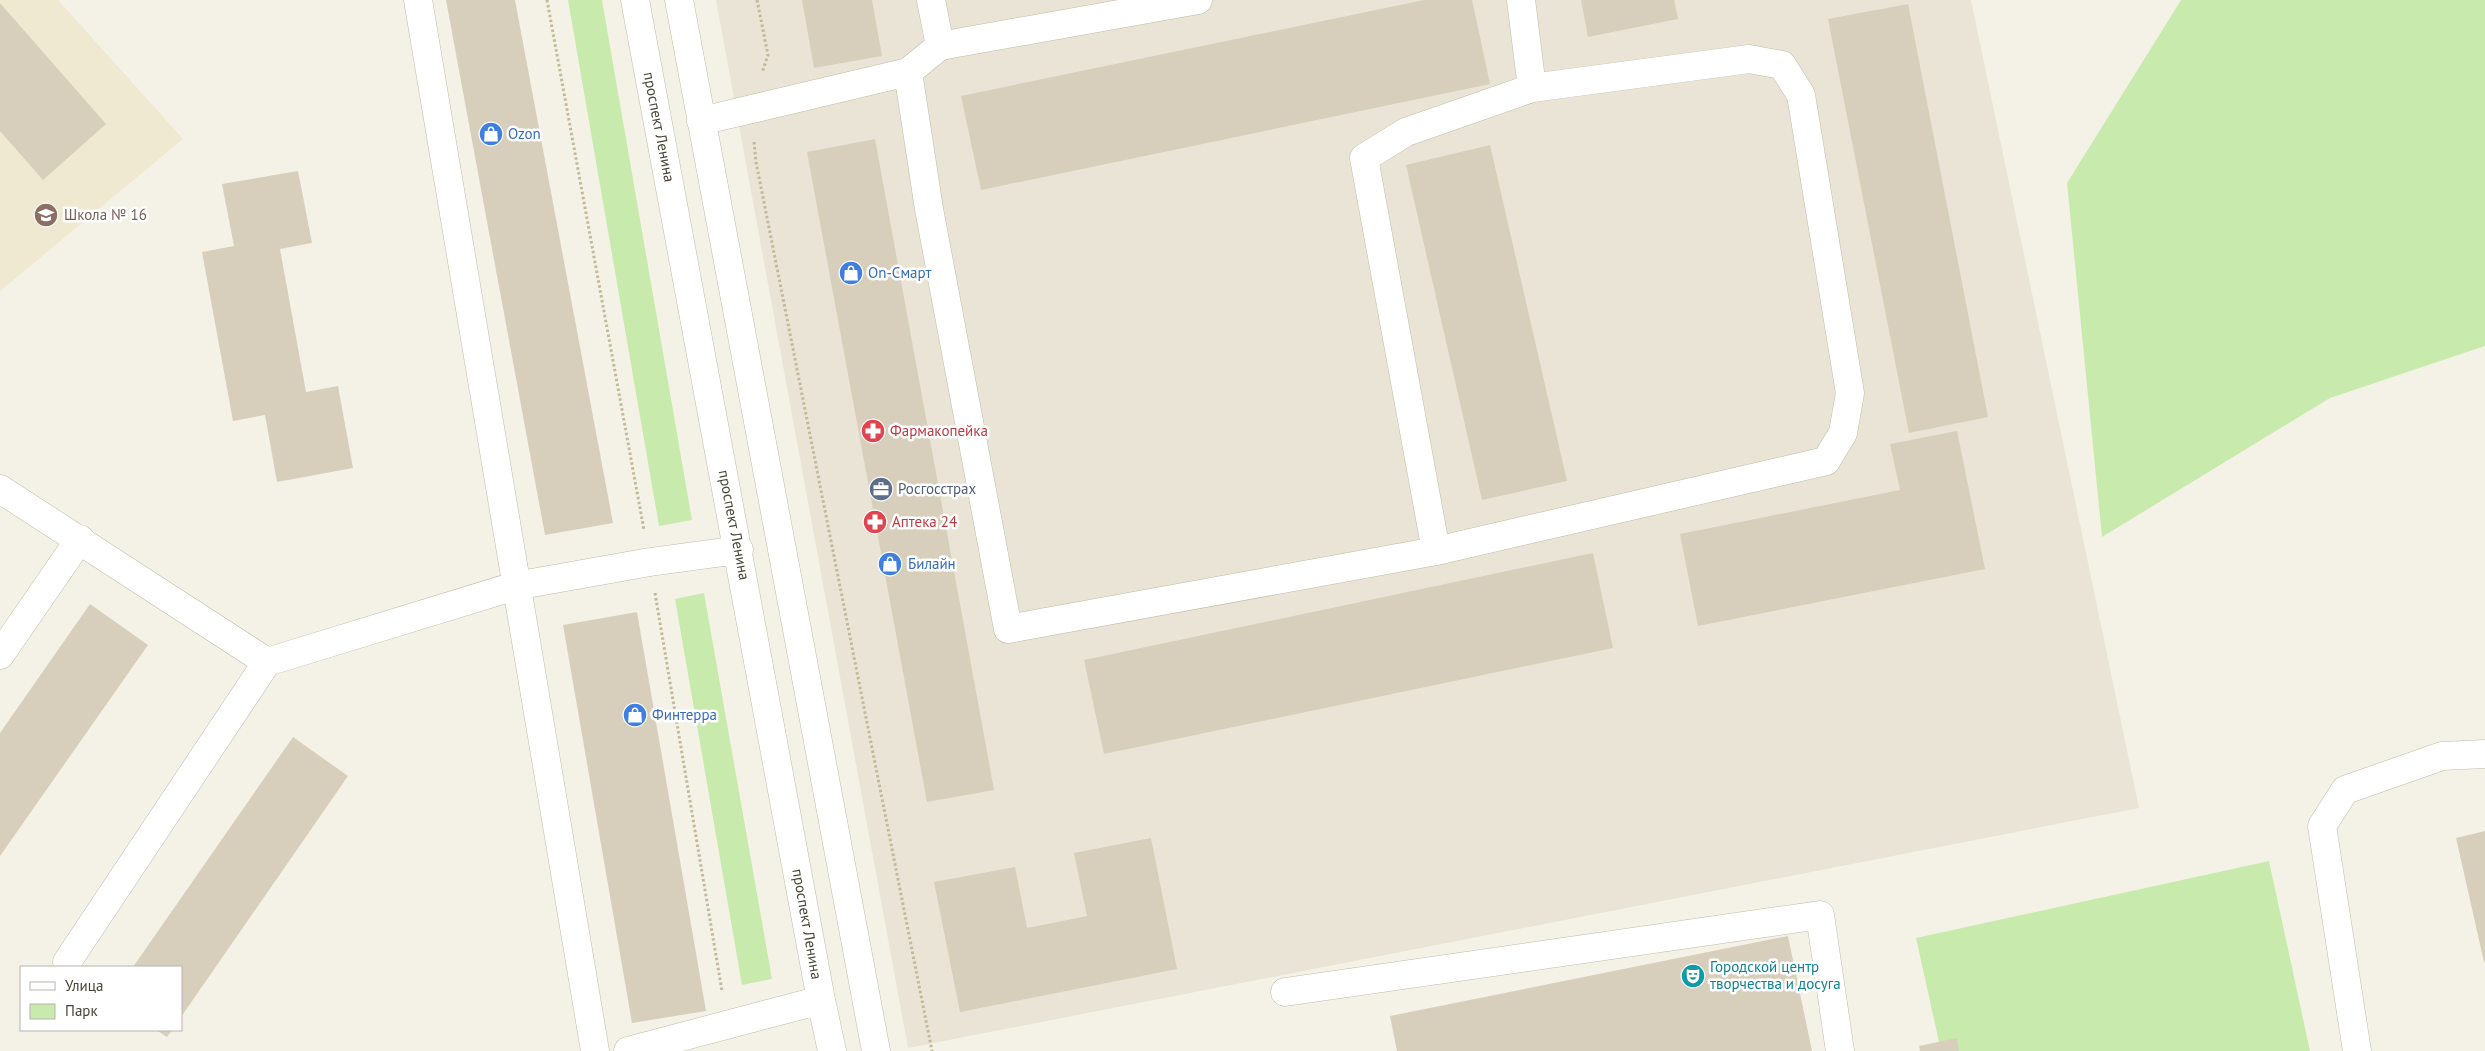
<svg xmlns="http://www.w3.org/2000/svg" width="2485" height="1051" font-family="'PT Sans',sans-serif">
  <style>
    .residential { fill: #e9e4d5 }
    .education { fill: #eee9d0 }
    .green { fill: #c8ebad }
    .building { fill: #d7cfbb }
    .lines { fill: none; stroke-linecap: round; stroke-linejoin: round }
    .minor-casing { stroke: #c0bba9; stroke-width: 29 }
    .path { stroke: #c3b999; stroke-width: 3; stroke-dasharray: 2.5 2.5; stroke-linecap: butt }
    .minor { stroke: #fff; stroke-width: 28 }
    .labels { text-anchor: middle; stroke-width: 5; stroke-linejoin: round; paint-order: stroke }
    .street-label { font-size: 15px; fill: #484335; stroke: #fff }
    .shop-label { font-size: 15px; fill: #366cbe; stroke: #fff; text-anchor: start }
    .education-label { font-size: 15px; fill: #785e54; stroke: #fff; text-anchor: start }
    .health-label { font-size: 15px; fill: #be3a42; stroke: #fff; text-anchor: start }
    .service-label { font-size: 15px; fill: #4e5e75; stroke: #fff; text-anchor: start }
    .culture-label { font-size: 15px; fill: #0d838f; stroke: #fff; text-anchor: start }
  </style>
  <rect width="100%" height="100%" fill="#f4f2e7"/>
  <path class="residential" d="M716 0H1971L2139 808 908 1048Z"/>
  <path class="education" d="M0 0H58L183 139 0 291Z"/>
  <path class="green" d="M568 0H602L692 520 659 526Z
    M2181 0H2485V346L2330 398 2102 537 2067 183Z
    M704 593 772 979 742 985 675 599Z
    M2269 861 2310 1051H1941L1916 938Z"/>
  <path class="building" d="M446 0H515L613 523 545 535Z
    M802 0H872L882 56 814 68Z
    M1424 0H1472L1490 84 981 190 961 96Z
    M1581 0H1674L1678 19 1588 37Z
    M0 3 106 124 43 180 0 131Z
    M1908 4 1988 417 1909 433 1828 19Z
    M875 139 994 790 927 802 807 152Z
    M1490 145 1567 481 1482 500 1406 165Z
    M298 171 312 243 280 249 306 392 338 386 353 468 277 482 265 415 233 421 202 252 234 246 222 184Z
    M1957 431 1985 569 1698 626 1680 534 1900 490 1890 444Z
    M1593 553 1613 648 1104 754 1084 660Z
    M90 604 148 645 0 856V733Z
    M637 612 706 1011 632 1023 563 625Z
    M293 737 348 776 181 1017V967H133Z
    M2485 831V962H2484L2456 838Z
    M1151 838 1177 969 960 1012 934 882 1015 867 1027 928 1087 916 1074 853Z
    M1788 936 1812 1051H1397L1390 1016Z
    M156 1030H172L167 1037Z
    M1957 1038 1959 1051H1920L1919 1046Z"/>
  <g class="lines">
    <g class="minor-casing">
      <path id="minor" d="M418 0 595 1051
        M635 0 821 1000 832 1051
        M679 0 876 1051
        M931 0 940 46
        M908 72 940 46 1198 0
        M701 121 908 72 929 209 1008 629 1436 551 1364 158 1406 132 1532 88
        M0 489 267 662 515 586 650 562 739 550
        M1436 551 1826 461 1843 433 1850 393 1801 95 1782 65 1749 59 1532 88 1521 0
        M0 655 80 539
        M67 962 267 662
        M1285 992 1820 915 1840 1051
        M628 1051 821 1000
        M2357 1051 2322 826 2345 790 2442 756 2485 754"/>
    </g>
    <path class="path" d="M547 0 644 530
      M757 0 768 55 762 73
      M754 142 756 162 932 1051
      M655 593 722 991"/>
    <use href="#minor" class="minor"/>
  </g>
  <defs>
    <g id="shop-disc" transform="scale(1.25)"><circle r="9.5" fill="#3f7fe0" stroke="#fff"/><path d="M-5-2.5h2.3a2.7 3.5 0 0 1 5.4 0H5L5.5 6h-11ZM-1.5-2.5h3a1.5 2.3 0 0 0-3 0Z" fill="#fff"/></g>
    <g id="school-disc" transform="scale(1.25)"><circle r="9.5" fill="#8d6e63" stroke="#fff"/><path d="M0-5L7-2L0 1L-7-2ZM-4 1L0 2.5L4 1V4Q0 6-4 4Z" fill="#fff"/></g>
    <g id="pharmacy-disc" transform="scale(1.25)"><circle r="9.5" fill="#e0444e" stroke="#fff"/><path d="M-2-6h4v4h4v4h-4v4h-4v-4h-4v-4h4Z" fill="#fff"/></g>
    <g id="office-disc" transform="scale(1.25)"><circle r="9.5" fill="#5c6f8a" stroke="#fff"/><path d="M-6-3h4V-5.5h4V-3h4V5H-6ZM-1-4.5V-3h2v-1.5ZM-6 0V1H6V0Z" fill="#fff"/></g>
    <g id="theatre-disc" transform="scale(1.25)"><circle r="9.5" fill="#0f9aa8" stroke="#fff"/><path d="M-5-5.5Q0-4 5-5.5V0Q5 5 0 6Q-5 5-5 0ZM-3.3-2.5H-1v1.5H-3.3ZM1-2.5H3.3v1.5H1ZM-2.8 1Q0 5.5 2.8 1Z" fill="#fff"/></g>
  </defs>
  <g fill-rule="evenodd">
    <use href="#shop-disc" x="491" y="134"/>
    <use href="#school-disc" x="46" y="215"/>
    <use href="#shop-disc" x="851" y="273"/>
    <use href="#pharmacy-disc" x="873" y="431"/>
    <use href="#office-disc" x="881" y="489"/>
    <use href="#pharmacy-disc" x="875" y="522"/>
    <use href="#shop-disc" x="890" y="564"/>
    <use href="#shop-disc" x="635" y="715"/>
    <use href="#theatre-disc" x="1693" y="976"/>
  </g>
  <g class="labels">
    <g class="street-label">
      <text transform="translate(659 127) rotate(79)" y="5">проспект Ленина</text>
      <text transform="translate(734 525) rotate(79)" y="5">проспект Ленина</text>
      <text transform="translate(807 924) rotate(80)" y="5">проспект Ленина</text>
    </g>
    <g class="shop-label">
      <text x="508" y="139">Ozon</text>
      <text x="868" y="278">On-Смарт</text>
      <text x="908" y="569">Билайн</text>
      <text x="652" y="720">Финтерра</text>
    </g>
    <g class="education-label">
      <text x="64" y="220">Школа № 16</text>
    </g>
    <g class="health-label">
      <text x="890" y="436">Фармакопейка</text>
      <text x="892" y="527">Аптека 24</text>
    </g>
    <g class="service-label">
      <text x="898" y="494">Росгосстрах</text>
    </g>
    <g class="culture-label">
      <text x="1710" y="972">Городской центр<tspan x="1710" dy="17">творчества и досуга</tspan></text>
    </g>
  </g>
  <rect x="20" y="966" width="162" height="65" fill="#ffffff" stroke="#b6b4ae"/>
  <rect x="30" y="982" width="25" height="8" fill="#ffffff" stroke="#b6b4ae"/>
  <text x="65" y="991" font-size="15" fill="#484335">Улица</text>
  <rect x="30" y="1004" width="25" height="15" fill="#c8ebad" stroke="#b6b4ae"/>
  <text x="65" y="1016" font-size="15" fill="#484335">Парк</text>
</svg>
